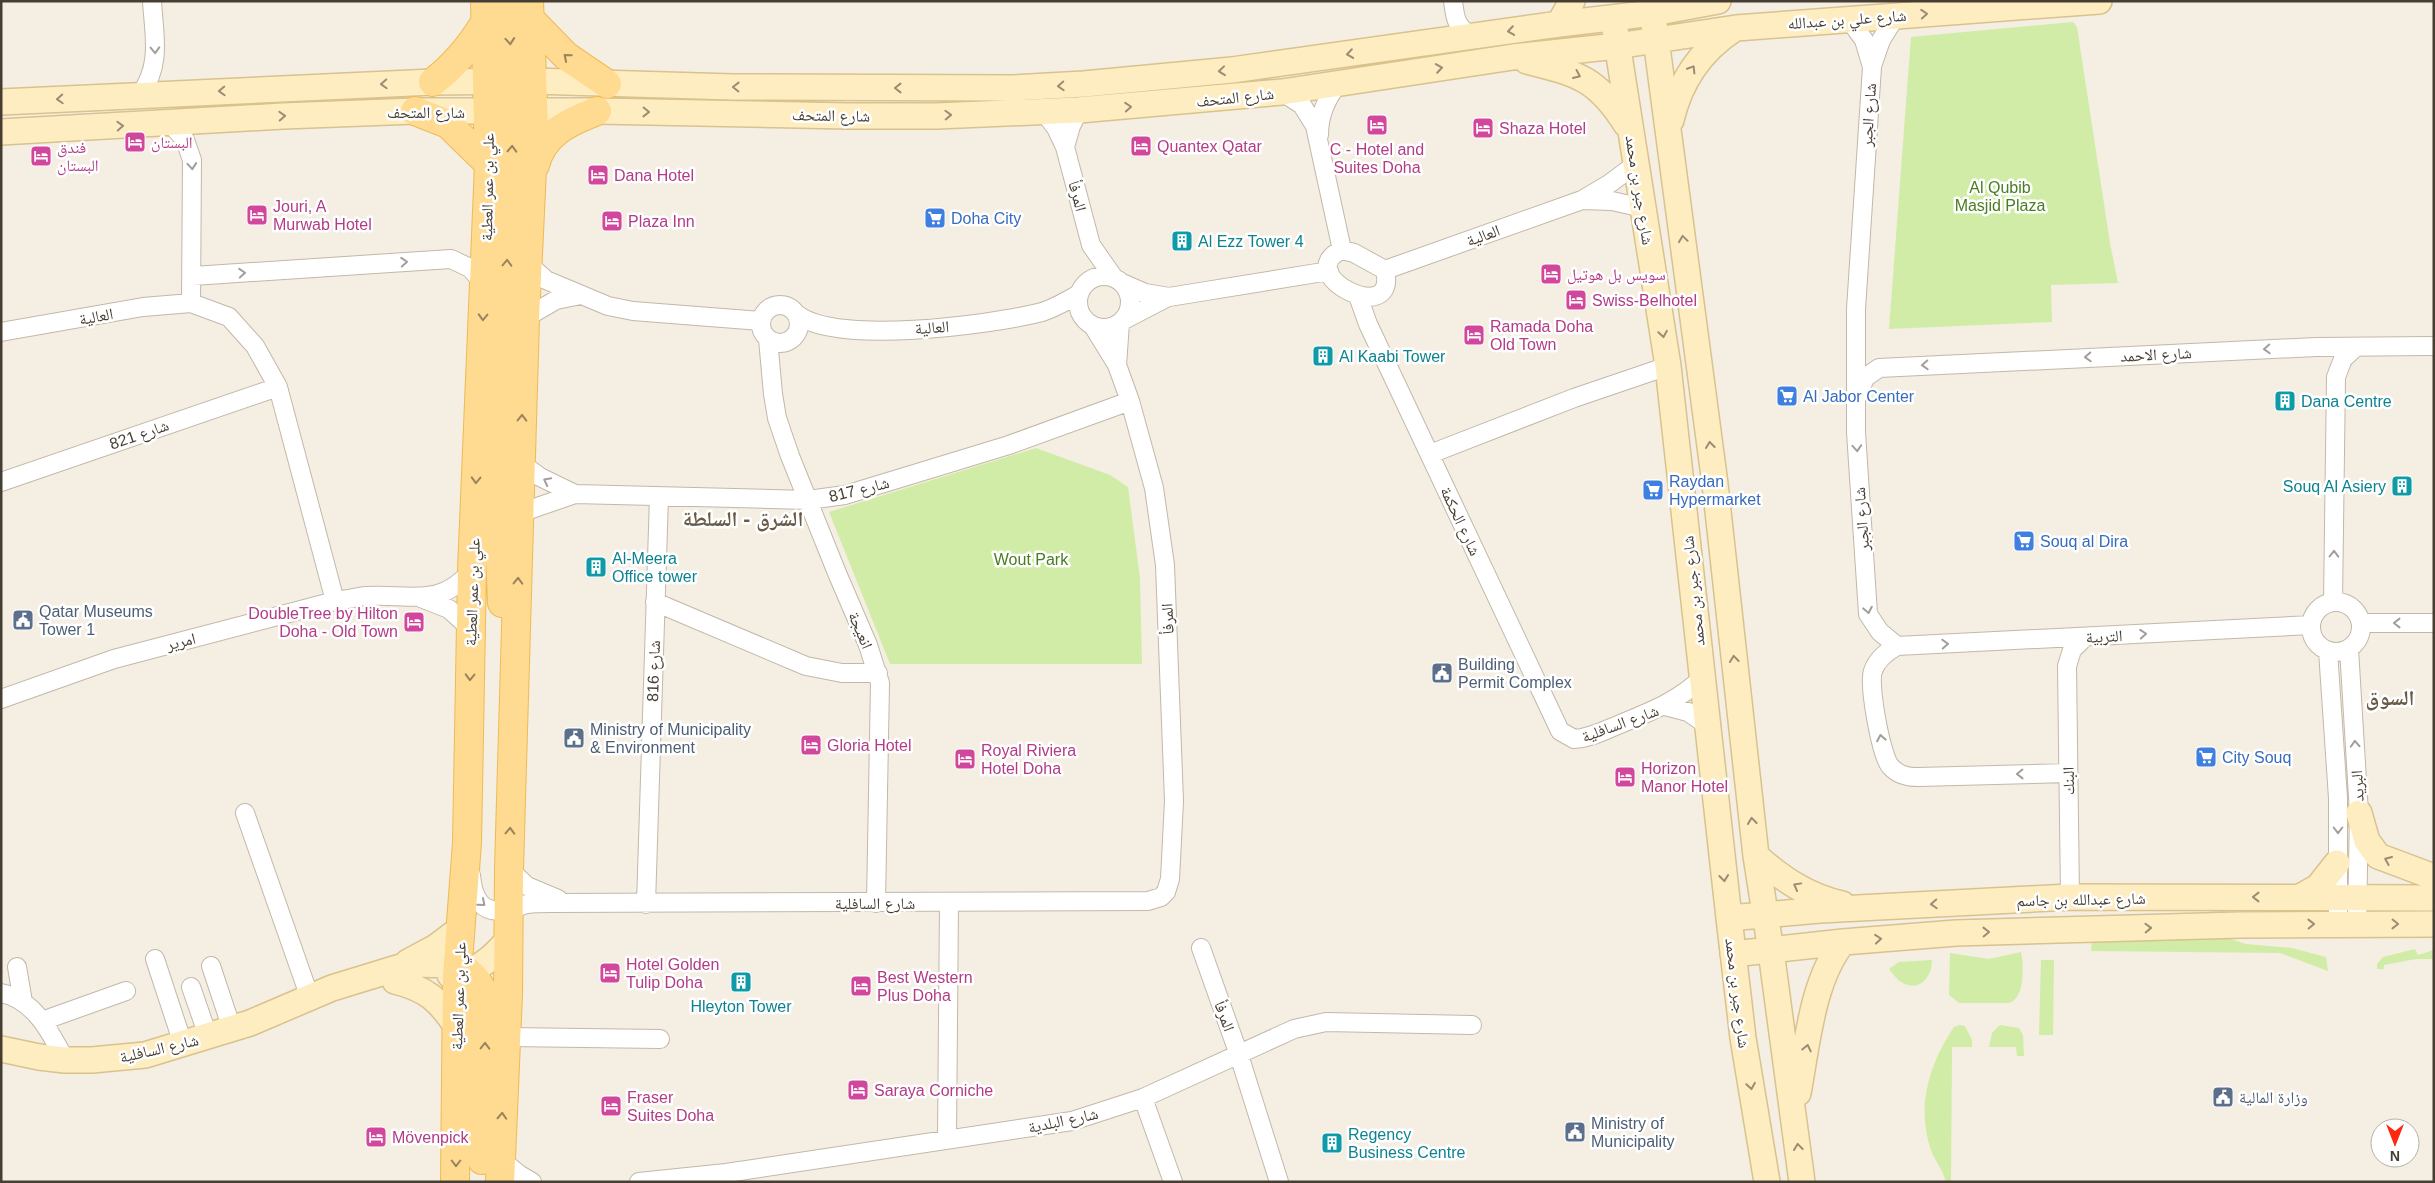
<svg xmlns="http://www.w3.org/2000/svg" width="2435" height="1183" font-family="Arial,'Noto Naskh Arabic',sans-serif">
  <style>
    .green { fill: #d1eca7 }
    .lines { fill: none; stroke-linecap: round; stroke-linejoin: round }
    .street-casing { stroke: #c3b8a8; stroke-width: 20 }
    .secondary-casing { stroke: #d8c28e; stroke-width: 28 }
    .primary-casing { stroke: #efba55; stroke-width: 30 }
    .street { stroke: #fff; stroke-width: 18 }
    .secondary { stroke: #ffedc2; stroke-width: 25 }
    .primary { stroke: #ffda91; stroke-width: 28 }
    .oneway { stroke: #998d73 }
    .oneway2 { stroke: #99845d }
    .oneway3 { stroke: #a29e99 }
    .labels { text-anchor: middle; stroke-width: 5; stroke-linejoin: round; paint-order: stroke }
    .street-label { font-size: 16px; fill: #463e33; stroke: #fff }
    .hotel-label { font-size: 16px; fill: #b23c85; stroke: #fff; text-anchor: start }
    .park-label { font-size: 16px; fill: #487d21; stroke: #fff }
    .shop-label { font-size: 16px; fill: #366cbe; stroke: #fff; text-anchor: start }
    .culture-label { font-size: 16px; fill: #0d838f; stroke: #fff; text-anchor: start }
    .service-label { font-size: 16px; fill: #4e5e75; stroke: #fff; text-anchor: start }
    .district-label { font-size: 21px; font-weight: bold; fill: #6a5b49; stroke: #fff }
  </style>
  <rect width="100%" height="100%" fill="#f4eee3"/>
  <path class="green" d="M2073 22 2077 27 2110 243 2118 283 2051 285 2052 322 1889 329 1911 37Z
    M1036 448 1110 475 1128 487 1140 578 1142 664H890L829 512Z
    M2092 936 2228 938 2246 944 2292 948 2326 957 2328 971 2280 953 2091 951Z
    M2415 949 2418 955 2434 950V959H2416L2384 965V969H2377V964L2383 957Z
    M2021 952C2024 965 2025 998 2009 1003H1959L1949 995 1950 953 1989 959Z
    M1932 960C1932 976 1921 992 1903 983 1897 980 1893 974 1889 969L1899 962Z
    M2041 960H2054L2053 1035H2039Z
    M1960 1025 1965 1026 1972 1040V1047H1952L1951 1182H1946C1943 1170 1935 1161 1931 1150 1916 1107 1929 1064 1954 1027Z
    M2000 1025 2019 1028 2023 1035 2024 1056H2017L2016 1047H1989L1992 1033Z"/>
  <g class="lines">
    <g class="street-casing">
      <path id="street" d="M1453 1C1455 18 1456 28 1473 36
        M1848 18 1864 40 1872 67 1856 309V432L1868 614 1880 632 1897 646
        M1872 66 1881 40 1896 16
        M1282 92 1302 105 1315 126 1342 250
        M140 95C162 64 154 36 152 1
        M1044 112 1056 128 1065 147 1091 245 1114 278
        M171 124 185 140 192 160 191 303
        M1319 135C1319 115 1326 99 1338 84
        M1065 147 1071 126 1079 110
        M1582 200 1612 201 1643 208
        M1342 250 1354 253 1385 270C1399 330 1289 273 1342 250Z
        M527 263 546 280 608 306 633 311 761 321
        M1385 270 1582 200 1609 184 1636 164
        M193 276 451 259 470 268 484 284
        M1078 302a26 26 0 1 1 52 0a26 26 0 1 1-52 0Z
        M1122 283 1145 293 1169 297 1329 271
        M1358 296 1368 324 1560 731 1574 739C1590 738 1603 731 1618 725 1649 712 1677 702 1702 678
        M761 324a19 19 0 1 1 38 0a19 19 0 1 1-38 0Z
        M798 315C838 345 988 325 1038 313 1052 310 1066 301 1079 294
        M525 318 556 300 581 295
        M1122 321 1168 297
        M1 332 143 307 191 303 229 317 255 346 278 387 335 601
        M768 339 773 394 777 418 790 456 837 573 868 645 880 683 876 903
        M1117 365 1120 323
        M1856 396 1866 377 1879 368 2316 347 2434 346
        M1430 454 1574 398 1668 366
        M521 463 540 477 575 494
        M1 482 278 387
        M520 513 575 494 808 500 845 495 1009 445 1130 401
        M421 598 449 609 471 629
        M655 602 806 666 842 673H878
        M2333 602 2336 377 2343 359 2356 347
        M2311 627a25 25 0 1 1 50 0a25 25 0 1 1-50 0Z
        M2361 623H2434
        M2349 649 2359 813 2357 923
        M2328 651 2338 798V923
        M1 699 114 659 335 601C345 600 356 597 366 596 408 593 440 609 472 570
        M1665 706 1688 712 1707 725
        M2068 773 1918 777C1907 777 1898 775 1890 766 1881 755 1868 684 1873 671 1877 659 1886 652 1897 646L2311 625
        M245 813 310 998
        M509 869 527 886 558 899
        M471 875C473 898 481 915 508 910 514 910 520 905 527 904 534 903 543 903 551 903L1148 901 1161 897 1166 892 1170 879 1174 801 1165 565 1154 488 1130 401 1117 365 1093 326
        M2070 897 2067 666 2072 650 2084 638
        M646 904 659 497
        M1201 948 1239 1055 1279 1182
        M155 959 183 1044
        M211 966 232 1029
        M17 967 23 1002
        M191 987 208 1036
        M1 993C34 999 51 1033 65 1060
        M42 1021 126 991
        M506 1037 660 1039
        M1143 1098 1173 1182
        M947 1138 949 903
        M500 1159 520 1175 532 1182
        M639 1182 726 1173 1072 1121 1143 1098 1294 1029 1326 1022 1472 1025"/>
    </g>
    <g class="secondary-casing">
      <path id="secondary" d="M1559 24 1572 1
        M1654 24 1715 484 1756 856 1771 951 1802 1182
        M1615 30 1668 366 1729 918 1743 1038 1767 1182
        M1527 61C1578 74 1597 78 1626 124
        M1 102 433 82 533 81 733 87 1013 88 1084 84 1232 70 1559 24 1653 13 1718 1
        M1671 120C1680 81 1700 51 1734 29
        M1 132 283 116 415 111H597L847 116H937L1079 110 1282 92 1513 57 1617 46 1736 28 2099 1
        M2359 813 2367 841 2378 856 2434 877
        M1756 856C1781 878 1808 897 1842 904
        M2300 897 2318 887 2337 863
        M1729 918 1820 910 2070 897 2434 898
        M1733 954 1843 942 1956 933 2240 925 2434 924
        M408 962 436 947 460 929
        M450 975C475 974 493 958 508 940
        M395 981C427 989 439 1000 457 1027
        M1 1049 39 1057 65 1060H92L145 1055 250 1023 332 988 394 969 411 964 458 965
        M1798 1093C1807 1046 1812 980 1843 942"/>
    </g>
    <g class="primary-casing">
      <path id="primary" d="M507 1 514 81 518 93 527 106
        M531 20 566 56 607 84
        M487 81C504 85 512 95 513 112L498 504 502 603
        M433 82C455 65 471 46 485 22
        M415 111 448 124 489 164
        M535 165C543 133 569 122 597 111
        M458 965C470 971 480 983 485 996L482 1160
        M455 1182 457 975 467 843 472 570 489 164 485 1
        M500 1182 508 995 509 869 525 318 534 127 529 1"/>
    </g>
    <use href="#street" class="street"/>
    <use href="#secondary" class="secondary"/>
    <use href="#primary" class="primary"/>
  </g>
  <defs><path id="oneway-chevron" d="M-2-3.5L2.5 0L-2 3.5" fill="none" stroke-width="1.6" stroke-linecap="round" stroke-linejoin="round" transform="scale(1.25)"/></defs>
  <g class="oneway">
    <use href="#oneway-chevron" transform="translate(1924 14) rotate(-4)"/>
    <use href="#oneway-chevron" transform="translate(1511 31) rotate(172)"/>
    <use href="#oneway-chevron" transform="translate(1350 54) rotate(172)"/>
    <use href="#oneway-chevron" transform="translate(1439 68) rotate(-9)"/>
    <use href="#oneway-chevron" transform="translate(1692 69) rotate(-58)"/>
    <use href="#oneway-chevron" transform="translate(1222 71) rotate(174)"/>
    <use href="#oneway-chevron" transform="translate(1577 75) rotate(24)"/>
    <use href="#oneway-chevron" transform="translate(384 84) rotate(177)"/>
    <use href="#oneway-chevron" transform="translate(1061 86) rotate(177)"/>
    <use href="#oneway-chevron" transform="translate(736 87) rotate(-179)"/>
    <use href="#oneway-chevron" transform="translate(898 88) rotate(-180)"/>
    <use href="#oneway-chevron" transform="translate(222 91) rotate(178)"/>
    <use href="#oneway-chevron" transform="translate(60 99) rotate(177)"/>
    <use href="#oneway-chevron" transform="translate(1128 107) rotate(-4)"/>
    <use href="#oneway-chevron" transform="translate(646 112) rotate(1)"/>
    <use href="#oneway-chevron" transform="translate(948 115) rotate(-2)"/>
    <use href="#oneway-chevron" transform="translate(282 116) rotate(-3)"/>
    <use href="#oneway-chevron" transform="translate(120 126) rotate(-3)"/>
    <use href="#oneway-chevron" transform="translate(1683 239) rotate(-98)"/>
    <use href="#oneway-chevron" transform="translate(1663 334) rotate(81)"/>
    <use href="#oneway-chevron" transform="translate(1710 445) rotate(-97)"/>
    <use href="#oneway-chevron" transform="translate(1734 659) rotate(-96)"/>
    <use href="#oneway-chevron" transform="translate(1752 821) rotate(-96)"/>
    <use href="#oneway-chevron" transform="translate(2388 860) rotate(-157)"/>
    <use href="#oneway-chevron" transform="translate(1724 878) rotate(84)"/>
    <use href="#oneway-chevron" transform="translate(1797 886) rotate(-151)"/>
    <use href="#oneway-chevron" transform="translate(2256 897) rotate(180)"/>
    <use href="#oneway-chevron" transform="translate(1934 904) rotate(177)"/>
    <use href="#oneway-chevron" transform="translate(2311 924) rotate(-1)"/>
    <use href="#oneway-chevron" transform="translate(2395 924) rotate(1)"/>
    <use href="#oneway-chevron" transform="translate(2148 928) rotate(-2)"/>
    <use href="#oneway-chevron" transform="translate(1986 932) rotate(-1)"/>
    <use href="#oneway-chevron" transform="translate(1878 939) rotate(-5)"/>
    <use href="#oneway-chevron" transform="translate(1807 1048) rotate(-78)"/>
    <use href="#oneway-chevron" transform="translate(1751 1086) rotate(81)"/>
    <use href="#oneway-chevron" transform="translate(1798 1147) rotate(-97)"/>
  </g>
  <g class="oneway2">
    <use href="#oneway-chevron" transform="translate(510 41) rotate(85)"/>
    <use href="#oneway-chevron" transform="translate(567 57) rotate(-140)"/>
    <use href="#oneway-chevron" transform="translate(512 149) rotate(-88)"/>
    <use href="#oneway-chevron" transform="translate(507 263) rotate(-88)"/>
    <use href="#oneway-chevron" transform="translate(483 317) rotate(92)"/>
    <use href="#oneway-chevron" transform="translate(522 418) rotate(-89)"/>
    <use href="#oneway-chevron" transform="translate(476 480) rotate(92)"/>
    <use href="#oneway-chevron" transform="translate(518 581) rotate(-89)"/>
    <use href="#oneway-chevron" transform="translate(470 677) rotate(91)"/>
    <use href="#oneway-chevron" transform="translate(510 831) rotate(-88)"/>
    <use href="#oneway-chevron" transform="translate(485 1046) rotate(-89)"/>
    <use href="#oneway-chevron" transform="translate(502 1116) rotate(-87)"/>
    <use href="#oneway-chevron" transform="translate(456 1163) rotate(90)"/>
  </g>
  <g class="oneway3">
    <use href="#oneway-chevron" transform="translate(155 50) rotate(88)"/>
    <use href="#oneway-chevron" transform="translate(192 166) rotate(85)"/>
    <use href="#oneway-chevron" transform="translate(404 262) rotate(-4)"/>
    <use href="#oneway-chevron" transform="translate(242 273) rotate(-4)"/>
    <use href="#oneway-chevron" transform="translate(2267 349) rotate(177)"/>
    <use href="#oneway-chevron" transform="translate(2088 357) rotate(177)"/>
    <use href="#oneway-chevron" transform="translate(1925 365) rotate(177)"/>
    <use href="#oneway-chevron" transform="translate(1857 448) rotate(86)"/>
    <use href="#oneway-chevron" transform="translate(547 481) rotate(-153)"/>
    <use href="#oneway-chevron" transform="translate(2334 554) rotate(-89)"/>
    <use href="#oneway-chevron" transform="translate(1868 610) rotate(79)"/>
    <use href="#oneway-chevron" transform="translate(2397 623) rotate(180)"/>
    <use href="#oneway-chevron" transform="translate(2143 634) rotate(-4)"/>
    <use href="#oneway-chevron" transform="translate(1945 644) rotate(-3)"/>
    <use href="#oneway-chevron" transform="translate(1881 738) rotate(-100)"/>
    <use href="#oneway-chevron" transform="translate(2355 744) rotate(-93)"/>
    <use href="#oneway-chevron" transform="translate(2020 774) rotate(179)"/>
    <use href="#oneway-chevron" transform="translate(2338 830) rotate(90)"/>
    <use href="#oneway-chevron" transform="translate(482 903) rotate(41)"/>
  </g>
  <defs>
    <g id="hotel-square" transform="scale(1.125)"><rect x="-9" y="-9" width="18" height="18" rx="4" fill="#d1479c" stroke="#fff"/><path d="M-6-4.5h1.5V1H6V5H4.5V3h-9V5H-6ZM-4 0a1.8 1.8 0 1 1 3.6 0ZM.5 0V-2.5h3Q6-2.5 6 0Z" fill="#fff"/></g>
    <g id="supermarket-square" transform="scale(1.125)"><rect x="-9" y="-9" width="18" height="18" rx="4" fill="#3f7fe0" stroke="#fff"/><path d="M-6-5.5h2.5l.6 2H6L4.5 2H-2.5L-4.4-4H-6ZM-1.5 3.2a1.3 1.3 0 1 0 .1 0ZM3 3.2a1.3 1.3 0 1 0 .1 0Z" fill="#fff"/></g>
    <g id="building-square" transform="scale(1.125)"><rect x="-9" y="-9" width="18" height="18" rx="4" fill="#0f9aa8" stroke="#fff"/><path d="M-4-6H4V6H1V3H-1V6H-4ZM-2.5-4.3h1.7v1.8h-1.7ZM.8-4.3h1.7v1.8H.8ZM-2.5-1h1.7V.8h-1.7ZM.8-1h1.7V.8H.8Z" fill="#fff"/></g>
    <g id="civic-square" transform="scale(1.125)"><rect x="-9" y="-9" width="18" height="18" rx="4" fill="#5c6f8a" stroke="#fff"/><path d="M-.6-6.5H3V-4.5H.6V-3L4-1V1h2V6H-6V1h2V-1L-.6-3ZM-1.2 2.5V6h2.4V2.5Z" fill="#fff"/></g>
  </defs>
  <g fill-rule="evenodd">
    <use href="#hotel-square" x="1377" y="125"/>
    <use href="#hotel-square" x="1483" y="128"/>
    <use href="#hotel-square" x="135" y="142"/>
    <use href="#hotel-square" x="1141" y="146"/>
    <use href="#hotel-square" x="41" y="156"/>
    <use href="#hotel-square" x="598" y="175"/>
    <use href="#hotel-square" x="257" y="215"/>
    <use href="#supermarket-square" x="935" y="218"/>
    <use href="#hotel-square" x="612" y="221"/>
    <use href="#building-square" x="1182" y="241"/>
    <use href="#hotel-square" x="1551" y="274"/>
    <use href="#hotel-square" x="1576" y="300"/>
    <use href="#hotel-square" x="1474" y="335"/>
    <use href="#building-square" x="1323" y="356"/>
    <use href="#supermarket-square" x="1787" y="396"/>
    <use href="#building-square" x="2285" y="401"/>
    <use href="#building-square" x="2402" y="486"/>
    <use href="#supermarket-square" x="1653" y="490"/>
    <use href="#supermarket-square" x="2024" y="541"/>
    <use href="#building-square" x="596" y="567"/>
    <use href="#civic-square" x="23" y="620"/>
    <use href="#hotel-square" x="414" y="622"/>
    <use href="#civic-square" x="1442" y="673"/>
    <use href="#civic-square" x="574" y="738"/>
    <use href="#hotel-square" x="811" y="745"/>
    <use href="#supermarket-square" x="2206" y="757"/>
    <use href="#hotel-square" x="965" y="759"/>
    <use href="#hotel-square" x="1625" y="777"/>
    <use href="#hotel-square" x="610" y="973"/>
    <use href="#building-square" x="741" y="982"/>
    <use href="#hotel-square" x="861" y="986"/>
    <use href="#hotel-square" x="858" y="1090"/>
    <use href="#civic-square" x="2223" y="1097"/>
    <use href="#hotel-square" x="611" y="1106"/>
    <use href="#civic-square" x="1575" y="1132"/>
    <use href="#hotel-square" x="376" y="1137"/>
    <use href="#building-square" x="1332" y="1143"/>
  </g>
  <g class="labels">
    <g class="street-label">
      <text transform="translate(1847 19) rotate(-4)" y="6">شارع علي بن عبدالله</text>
      <text transform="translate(1235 97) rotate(-6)" y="6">شارع المتحف</text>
      <text x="426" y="118">شارع المتحف</text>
      <text transform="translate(831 115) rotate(1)" y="6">شارع المتحف</text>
      <text transform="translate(1868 115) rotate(-86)" y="6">شارع الجبر</text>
      <text transform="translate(487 187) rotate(-89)" y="6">علي بن عمر العطية</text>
      <text transform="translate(1640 190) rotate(81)" y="6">شارع جبر بن محمد</text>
      <text transform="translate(1078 196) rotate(75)" y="6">المرفأ</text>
      <text transform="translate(1483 235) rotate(-20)" y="6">العالية</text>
      <text transform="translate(96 316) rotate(-10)" y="6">العالية</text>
      <text transform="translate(932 327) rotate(-4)" y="6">العالية</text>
      <text transform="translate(2156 354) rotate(-3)" y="6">شارع الاحمد</text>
      <text transform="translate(139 434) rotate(-19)" y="6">شارع 821</text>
      <text transform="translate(859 489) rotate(-14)" y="6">شارع 817</text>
      <text transform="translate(1861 519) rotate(-94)" y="6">شارع الجبر</text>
      <text transform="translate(1461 521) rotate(65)" y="6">شارع الحكمة</text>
      <text transform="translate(1693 591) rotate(-96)" y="6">شارع جبر بن محمد</text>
      <text transform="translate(472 592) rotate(-88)" y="6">علي بن عمر العطية</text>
      <text transform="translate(1167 619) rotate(-92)" y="6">المرفأ</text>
      <text transform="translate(861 630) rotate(67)" y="6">انعيجة</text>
      <text transform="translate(2104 636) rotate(-3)" y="6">التربية</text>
      <text transform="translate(181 641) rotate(-14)" y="6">امرير</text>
      <text transform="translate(653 671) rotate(-88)" y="6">شارع 816</text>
      <text transform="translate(1620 723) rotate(-20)" y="6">شارع السافلية</text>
      <text transform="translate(2068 781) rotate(-91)" y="6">البنك</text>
      <text transform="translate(2357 786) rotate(-93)" y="6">البريد</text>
      <text transform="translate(2081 899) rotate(-1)" y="6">شارع عبدالله بن جاسم</text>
      <text x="875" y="909">شارع السافلية</text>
      <text transform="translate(1738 993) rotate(83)" y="6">شارع جبر بن محمد</text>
      <text transform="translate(458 996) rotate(-88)" y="6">علي بن عمر العطية</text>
      <text transform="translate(1225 1016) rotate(70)" y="6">المرفأ</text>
      <text transform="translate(159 1048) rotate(-13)" y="6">شارع السافلية</text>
      <text transform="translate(1063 1120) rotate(-12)" y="6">شارع البلدية</text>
    </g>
    <g class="hotel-label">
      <text x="1499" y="134">Shaza Hotel</text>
      <text x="151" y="148">البستان</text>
      <text x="1157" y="152">Quantex Qatar</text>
      <text x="57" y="153">فندق<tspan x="57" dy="18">البستان</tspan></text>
      <text x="1377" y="155" text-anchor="middle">C - Hotel and<tspan x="1377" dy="18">Suites Doha</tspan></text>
      <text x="614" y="181">Dana Hotel</text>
      <text x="273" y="212">Jouri, A<tspan x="273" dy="18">Murwab Hotel</tspan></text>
      <text x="628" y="227">Plaza Inn</text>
      <text x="1567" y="280">سويس بل هوتيل</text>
      <text x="1592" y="306">Swiss-Belhotel</text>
      <text x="1490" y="332">Ramada Doha<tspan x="1490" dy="18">Old Town</tspan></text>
      <text x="398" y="619" text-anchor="end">DoubleTree by Hilton<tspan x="398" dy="18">Doha - Old Town</tspan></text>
      <text x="827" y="751">Gloria Hotel</text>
      <text x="981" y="756">Royal Riviera<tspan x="981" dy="18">Hotel Doha</tspan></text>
      <text x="1641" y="774">Horizon<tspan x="1641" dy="18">Manor Hotel</tspan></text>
      <text x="626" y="970">Hotel Golden<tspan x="626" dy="18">Tulip Doha</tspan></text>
      <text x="877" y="983">Best Western<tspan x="877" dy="18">Plus Doha</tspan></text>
      <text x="874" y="1096">Saraya Corniche</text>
      <text x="627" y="1103">Fraser<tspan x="627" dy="18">Suites Doha</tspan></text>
      <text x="392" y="1143">Mövenpick</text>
    </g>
    <g class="park-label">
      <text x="2000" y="193">Al Qubib<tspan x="2000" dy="18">Masjid Plaza</tspan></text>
      <text x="1031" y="565">Wout Park</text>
    </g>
    <g class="shop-label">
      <text x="951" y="224">Doha City</text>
      <text x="1803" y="402">Al Jabor Center</text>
      <text x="1669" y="487">Raydan<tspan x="1669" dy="18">Hypermarket</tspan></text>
      <text x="2040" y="547">Souq al Dira</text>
      <text x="2222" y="763">City Souq</text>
    </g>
    <g class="culture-label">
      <text x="1198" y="247">Al Ezz Tower 4</text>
      <text x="1339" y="362">Al Kaabi Tower</text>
      <text x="2301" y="407">Dana Centre</text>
      <text x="2386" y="492" text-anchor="end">Souq Al Asiery</text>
      <text x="612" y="564">Al-Meera<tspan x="612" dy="18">Office tower</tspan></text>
      <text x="741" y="1012" text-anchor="middle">Hleyton Tower</text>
      <text x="1348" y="1140">Regency<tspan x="1348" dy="18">Business Centre</tspan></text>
    </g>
    <g class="service-label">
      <text x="39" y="617">Qatar Museums<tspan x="39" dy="18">Tower 1</tspan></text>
      <text x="1458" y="670">Building<tspan x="1458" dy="18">Permit Complex</tspan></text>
      <text x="590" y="735">Ministry of Municipality<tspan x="590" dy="18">&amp; Environment</tspan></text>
      <text x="2239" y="1103">وزارة المالية</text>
      <text x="1591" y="1129">Ministry of<tspan x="1591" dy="18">Municipality</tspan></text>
    </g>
    <g class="district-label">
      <text x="743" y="526">الشرق - السلطة</text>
      <text x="2390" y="705">السوق</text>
    </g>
  </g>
  <rect width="2435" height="1183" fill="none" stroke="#463e33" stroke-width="5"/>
  <g transform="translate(2395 1143) rotate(180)"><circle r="24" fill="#ffffff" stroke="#b5b2ad"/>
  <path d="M0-4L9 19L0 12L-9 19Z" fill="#ff270f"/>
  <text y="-8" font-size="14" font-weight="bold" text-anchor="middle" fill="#463e33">N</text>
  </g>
</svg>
